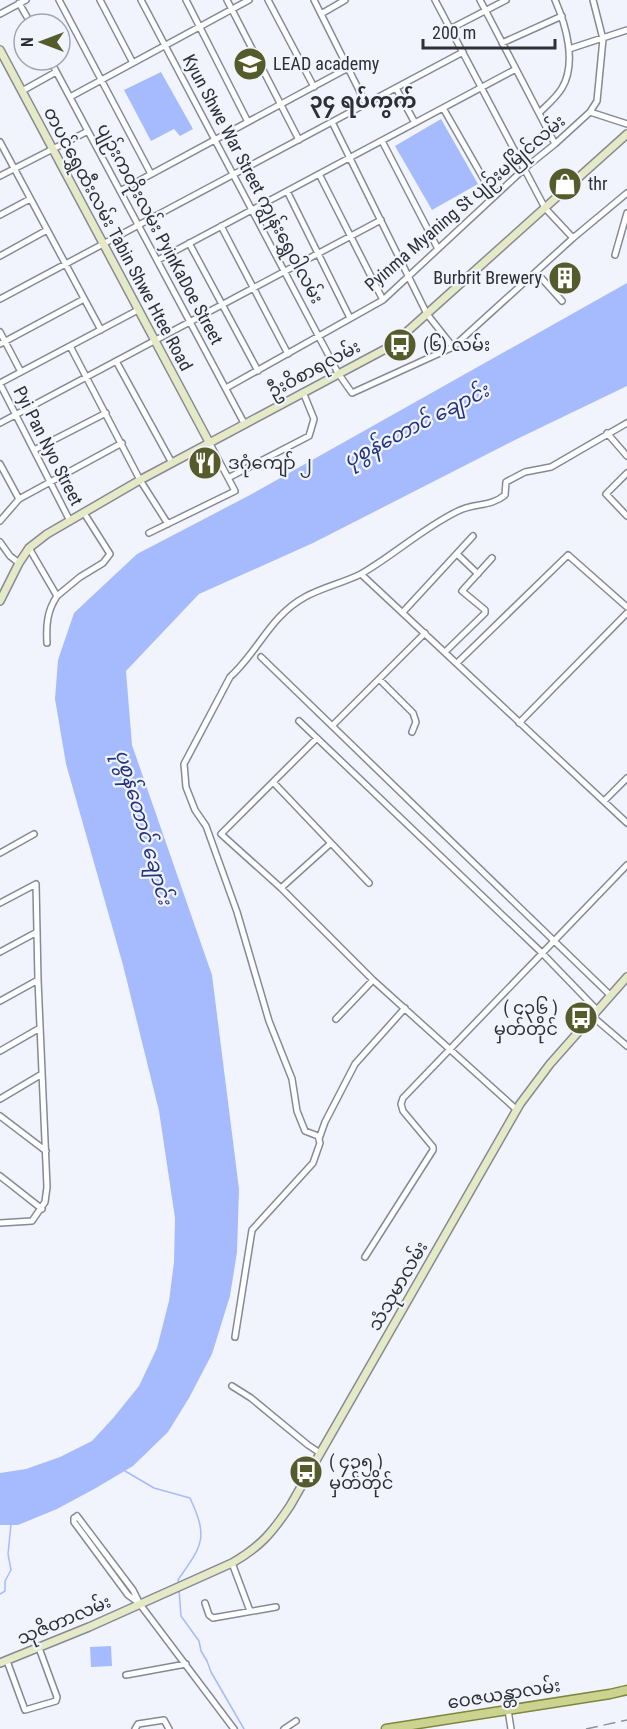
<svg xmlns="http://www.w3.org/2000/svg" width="627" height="1729" font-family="'Roboto Condensed','Noto Sans Myanmar',sans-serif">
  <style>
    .water { fill: #a5bbfd }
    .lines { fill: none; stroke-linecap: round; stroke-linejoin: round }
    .stream { stroke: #a5bbfd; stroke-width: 1.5 }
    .street-casing { stroke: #868a97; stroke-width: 8 }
    .secondary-casing { stroke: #868a97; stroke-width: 10 }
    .primary-casing { stroke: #7d873e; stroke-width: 11 }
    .street { stroke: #fff; stroke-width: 5 }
    .secondary { stroke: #e5e9c6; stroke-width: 7 }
    .primary { stroke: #cbd38e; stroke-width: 8 }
    .rail { stroke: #8d9097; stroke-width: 1.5; stroke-dasharray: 12 6; stroke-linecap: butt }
    .labels { text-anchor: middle; stroke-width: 4.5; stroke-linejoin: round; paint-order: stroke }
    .poi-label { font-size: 18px; fill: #2e3036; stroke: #f1f4fd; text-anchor: start }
    .street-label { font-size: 18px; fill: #2e3036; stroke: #f1f4fd }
    .water-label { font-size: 20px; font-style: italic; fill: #25347f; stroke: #f1f4fd }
    .quarter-label { font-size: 21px; font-weight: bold; fill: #2e3036; stroke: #f1f4fd }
  </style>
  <rect width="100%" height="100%" fill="#f1f4fd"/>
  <path class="water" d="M161 72 193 129 180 136 174 129 151 141 124 90Z
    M441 119 478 184 432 210 395 146Z
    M627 283V386L517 439 313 543 199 594 126 671 132 745 212 975 239 1189 237 1252 230 1296 212 1354 189 1398 168 1432 133 1466 96 1488 57 1509 18 1525H0V1473L26 1469 60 1457 92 1441 114 1417 139 1386 157 1348 169 1301 174 1262 175 1218 159 1111 123 965 66 764 55 699 58 660 74 613 137 554 250 495Z
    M111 1646 112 1666 91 1667 90 1647Z"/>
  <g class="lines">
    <path class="stream" d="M125 1471 154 1488 190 1498C209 1539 202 1545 178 1580L179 1584
      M179 1589 181 1616 199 1641 201 1651 207 1661 211 1672 244 1729
      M0 1594 5 1591V1581L11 1570 8 1554 11 1524"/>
    <g class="street-casing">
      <path id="street" d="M59 0 151 174
        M100 0 133 63
        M141 0 338 373 352 393 453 347 573 238 627 193
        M186 0 248 122
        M227 0 299 140
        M268 0 314 87
        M314 0 366 104
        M435 0 545 208 573 238
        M480 0 555 144
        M19 3 31 24
        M0 14 26 0
        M321 14 345 0
        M450 29 506 0
        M502 43 562 16
        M569 49 627 30
        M50 60 244 423
        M396 88 415 123
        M22 91 56 72
        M70 97 249 0
        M443 108 494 197
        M590 112 627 124
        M539 113C546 106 556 98 562 88 577 63 566 25 555 0
        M332 122 427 314 453 347
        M382 141 438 249
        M0 142 101 330
        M319 174 383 300
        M0 176 88 131
        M120 191 348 68
        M287 191 350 318
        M0 215 30 199
        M221 226 288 354
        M189 243 258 371
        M615 255 627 213
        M0 256 47 230
        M158 260 516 69
        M536 272 562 301
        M0 299 463 52
        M0 332 21 372
        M0 344 84 299
        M70 346 140 480 168 524
        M116 361 172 463
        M0 383 138 310
        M0 384 70 521
        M226 388 383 300 525 168 555 144 590 112 597 101 603 39 593 0
        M0 423 381 220
        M607 433 627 456
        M34 450 106 413
        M0 464 19 499
        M627 473 606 494 627 516
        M228 478 309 436 314 419 303 392
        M0 521 19 499 122 443
        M149 533 235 491 209 442
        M0 542 10 556 19 563
        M29 548 57 596 80 577 103 563 110 554 84 513
        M457 554 478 574
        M361 574 627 823
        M403 612 473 536
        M47 643C46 625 47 611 57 596
        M445 652 485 613V610L462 591 492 558
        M261 657 610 995
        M457 663 568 555 627 607
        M379 679 413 713 416 722 412 732
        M299 721 542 953 597 1010
        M519 723 627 613
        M333 725 425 633
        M317 738 221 834 281 888 373 980 517 1110
        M273 782 369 883
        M604 801 627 778
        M0 853 34 834
        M281 888 331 843
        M0 903 36 884 38 980 47 1187 45 1202 32 1221 0 1223
        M0 952 37 932
        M0 1001 38 980
        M592 1016 627 1046
        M336 1019 373 980
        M0 1051 40 1028
        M0 1099 42 1074
        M0 1116 46 1151
        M319 1139 325 1122 355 1064 405 1008
        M0 1176 42 1209
        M365 1257 433 1150V1147L403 1111 401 1104 403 1098 627 865
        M235 1337 252 1230 313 1163 320 1143 318 1136 305 1131 297 1111 292 1079 269 1021 237 912 206 826 195 810 186 787 184 764 230 677C258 652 270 616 305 597 323 587 343 583 361 574 394 555 423 528 458 511 473 503 491 507 505 495L506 482 525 472 551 467 627 423
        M232 1386 251 1398 308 1445 320 1453
        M77 1516 74 1518V1522L128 1595 139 1603 234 1729
        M77 1516 133 1590 139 1602
        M232 1563 250 1611
        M205 1603 209 1615 213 1618 276 1607
        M7 1661 25 1710 56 1701 57 1697 39 1648
        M126 1675 186 1664
        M508 1710 511 1729
        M135 1729 138 1724 164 1720 169 1729
        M284 1729 296 1721"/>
    </g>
    <g class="secondary-casing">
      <path id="secondary" d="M0 50 209 442
        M0 601 19 563 29 548 47 534 140 480 391 346 627 134
        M0 1663 89 1627 232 1563C260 1547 272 1533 290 1506L520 1104 550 1064 627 977"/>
    </g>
    <g class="primary-casing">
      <path id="primary" d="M386 1729 610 1694 627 1690"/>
    </g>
    <use href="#street" class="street"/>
    <use href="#secondary" class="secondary"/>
    <use href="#primary" class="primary"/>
    <path class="rail" d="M586 1729 627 1720"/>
  </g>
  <defs>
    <g id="school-disc" transform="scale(1.725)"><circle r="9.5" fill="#555b2a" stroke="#f1f4fd"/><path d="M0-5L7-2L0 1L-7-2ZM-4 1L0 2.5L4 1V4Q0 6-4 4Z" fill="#fff"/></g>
    <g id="shop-disc" transform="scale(1.725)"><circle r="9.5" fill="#555b2a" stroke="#f1f4fd"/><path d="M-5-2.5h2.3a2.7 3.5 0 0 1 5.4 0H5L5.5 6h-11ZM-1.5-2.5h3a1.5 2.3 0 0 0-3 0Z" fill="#fff"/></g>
    <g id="building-disc" transform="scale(1.725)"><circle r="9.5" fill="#555b2a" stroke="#f1f4fd"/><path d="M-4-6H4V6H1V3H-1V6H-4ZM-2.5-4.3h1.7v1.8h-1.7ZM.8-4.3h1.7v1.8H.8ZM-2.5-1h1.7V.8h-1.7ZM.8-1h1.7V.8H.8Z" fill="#fff"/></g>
    <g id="bus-disc" transform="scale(1.725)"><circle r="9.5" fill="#555b2a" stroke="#f1f4fd"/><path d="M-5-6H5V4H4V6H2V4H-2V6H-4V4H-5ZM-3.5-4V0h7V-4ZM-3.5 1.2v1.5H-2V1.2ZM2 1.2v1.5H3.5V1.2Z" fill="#fff"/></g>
    <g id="restaurant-disc" transform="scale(1.725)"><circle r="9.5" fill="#555b2a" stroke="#f1f4fd"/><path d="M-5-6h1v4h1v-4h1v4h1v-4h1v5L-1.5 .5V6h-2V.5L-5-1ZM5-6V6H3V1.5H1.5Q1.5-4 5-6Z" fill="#fff"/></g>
  </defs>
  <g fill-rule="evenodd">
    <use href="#school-disc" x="250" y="64"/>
    <use href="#shop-disc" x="565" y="184"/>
    <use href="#building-disc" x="565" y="278"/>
    <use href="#bus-disc" x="400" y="345"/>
    <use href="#restaurant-disc" x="205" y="463"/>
    <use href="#bus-disc" x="581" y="1018"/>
    <use href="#bus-disc" x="306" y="1472"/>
  </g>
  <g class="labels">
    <g class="poi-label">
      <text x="273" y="70">LEAD academy</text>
      <text x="588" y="190">thr</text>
      <text x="542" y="284" text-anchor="end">Burbrit Brewery</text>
      <text x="423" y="351">(၆) လမ်း</text>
      <text x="228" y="469">ဒဂုံကျော် ၂</text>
      <text x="558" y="1014" text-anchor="end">( ၄၃၆ )<tspan x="558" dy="21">မှတ်တိုင်</tspan></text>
      <text x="329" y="1468">( ၄၃၅ )<tspan x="329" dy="21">မှတ်တိုင်</tspan></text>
    </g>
    <g class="street-label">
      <text transform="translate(253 179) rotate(62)" y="6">Kyun Shwe War Street ကျွန်းရွှေဝါလမ်း</text>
      <text transform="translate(465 203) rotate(-41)" y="6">Pyinma Myaning St ပျဉ်းမမြိုင်လမ်း</text>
      <text transform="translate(160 234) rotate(62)" y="6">ပျဉ်းကတိုးလမ်း PyinKaDoe Street</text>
      <text transform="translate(118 239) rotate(62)" y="6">တပင်ရွှေထီးလမ်း Tabin Shwe Htee Road</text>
      <text transform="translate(314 369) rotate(-28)" y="6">ဦးဝိစာရလမ်း</text>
      <text transform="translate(48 446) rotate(63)" y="6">Pyi Pan Nyo Street</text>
      <text transform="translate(398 1286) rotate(-60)" y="6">သံသုမာလမ်း</text>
      <text transform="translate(64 1620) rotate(-23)" y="6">သုဇိတာလမ်း</text>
      <text transform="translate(504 1694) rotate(-9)" y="6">ဝေဇယန္တာလမ်း</text>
    </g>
    <g class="water-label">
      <text transform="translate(416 425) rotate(-27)" y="7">ပုစွန်တောင် ချောင်း</text>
      <text transform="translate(144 827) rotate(74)" y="7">ပုစွန်တောင် ချောင်း</text>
    </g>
    <g class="quarter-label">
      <text x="363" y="108">၃၄ ရပ်ကွက်</text>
    </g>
  </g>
  <g transform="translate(42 42) rotate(270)"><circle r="28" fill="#f1f4fd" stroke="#a3a6ad" stroke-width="1.5"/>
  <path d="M0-4.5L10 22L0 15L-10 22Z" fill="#555b2a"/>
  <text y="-9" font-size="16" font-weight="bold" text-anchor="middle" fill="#2e3036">N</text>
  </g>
  <path d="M423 39v9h132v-9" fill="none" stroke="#2e3036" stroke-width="3"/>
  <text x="432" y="39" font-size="18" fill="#2e3036" stroke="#f1f4fd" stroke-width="4.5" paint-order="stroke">200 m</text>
</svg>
